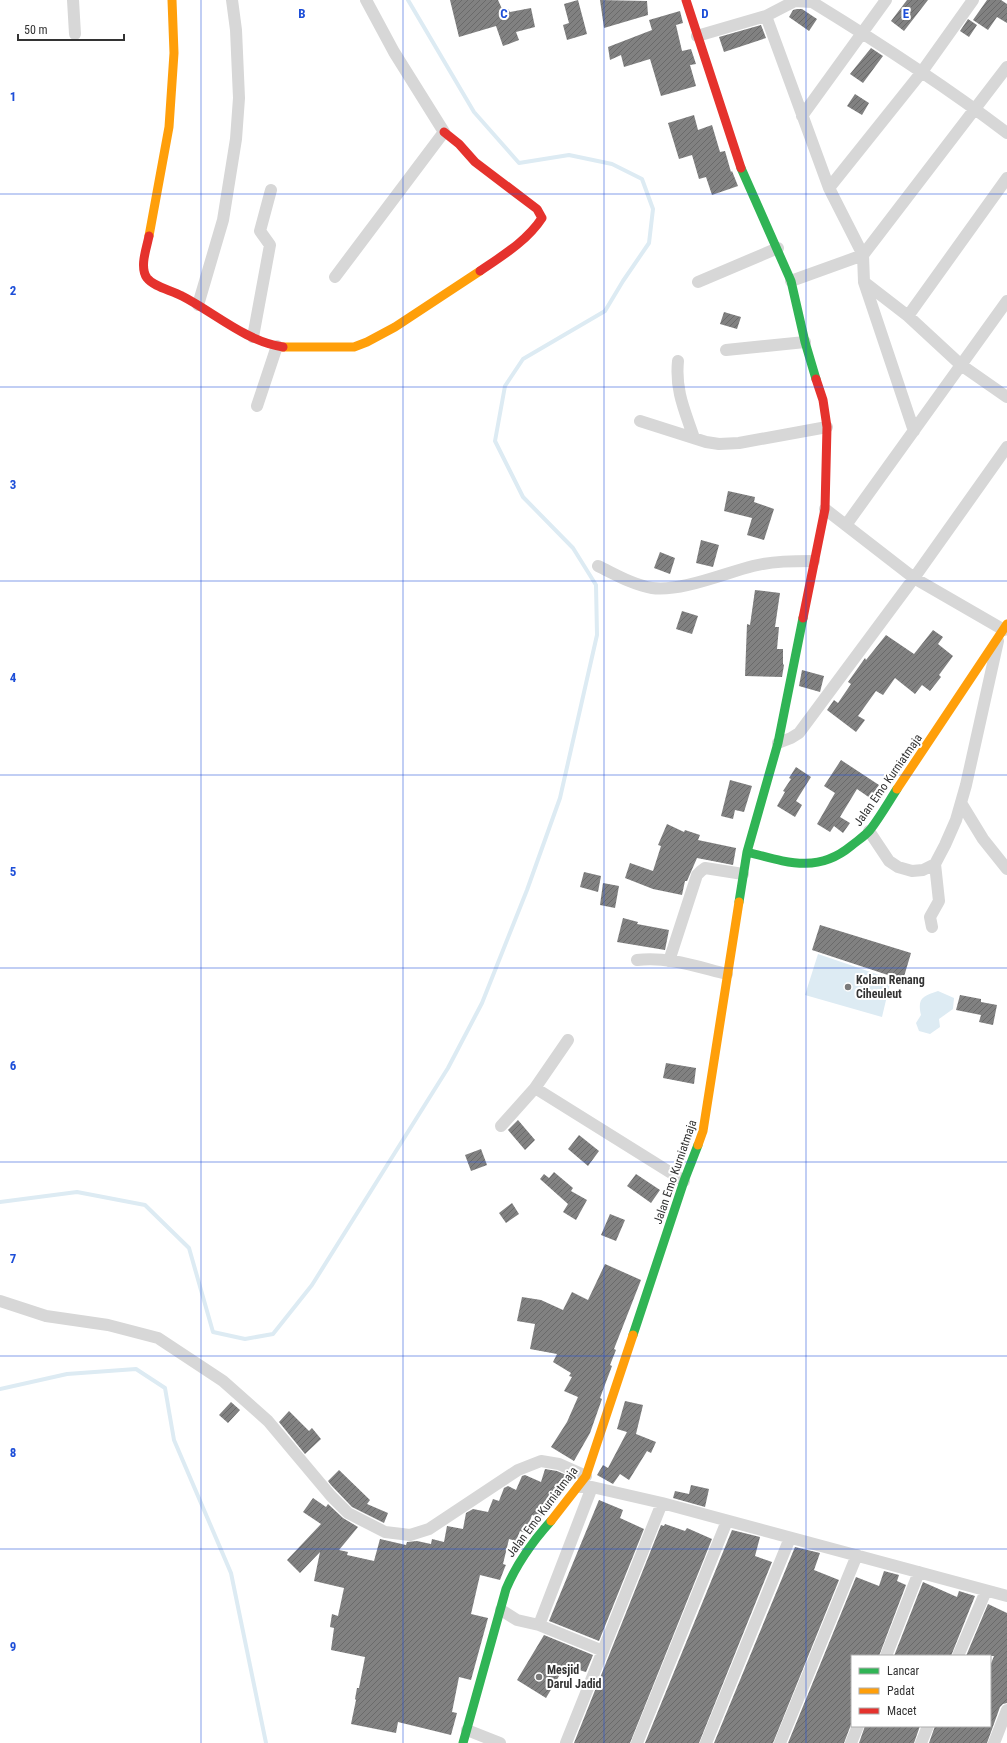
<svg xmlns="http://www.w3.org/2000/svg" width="1007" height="1743" font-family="'Roboto Condensed',sans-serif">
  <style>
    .water { fill: #ddebf3 }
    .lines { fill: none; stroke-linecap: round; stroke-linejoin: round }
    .stream { stroke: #ddebf3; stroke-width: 4 }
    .building { fill: url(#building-hatch) }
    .street { stroke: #d7d7d7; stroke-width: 12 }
    .fast { stroke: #30b455; stroke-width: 9 }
    .slow { stroke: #ff9f0a; stroke-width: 9 }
    .jam { stroke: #e5322d; stroke-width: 9 }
    .grid { fill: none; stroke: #1d4ed8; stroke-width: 1; stroke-opacity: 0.55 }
    .poi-dot { fill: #7a7a7a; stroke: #fff; stroke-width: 1.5 }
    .labels { text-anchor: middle; stroke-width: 4; stroke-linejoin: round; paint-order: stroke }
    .street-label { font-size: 12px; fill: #333; stroke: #fff }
    .poi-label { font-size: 12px; font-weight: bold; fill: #333; stroke: #fff; text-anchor: start }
    .grid-label { font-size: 13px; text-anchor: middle; font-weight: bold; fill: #1d4ed8; stroke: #fff; stroke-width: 4; stroke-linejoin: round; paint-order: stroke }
  </style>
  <defs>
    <pattern id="building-hatch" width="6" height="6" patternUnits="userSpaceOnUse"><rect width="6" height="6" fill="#818181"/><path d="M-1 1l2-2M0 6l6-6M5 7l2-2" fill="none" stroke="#6a6a6a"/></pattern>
  </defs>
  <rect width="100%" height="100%" fill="#fff"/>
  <path class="water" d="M818 954 891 979 882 1017 805 995Z
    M938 991 954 998 953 1009 939 1019 940 1027 930 1034 919 1031 916 1023 921 1015C917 998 923 996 938 991Z"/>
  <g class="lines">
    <path class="stream" d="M0 1202 77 1192 145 1205 189 1248 213 1332 245 1339 273 1334 312 1285 448 1068 482 1003 527 890 560 798 597 635 596 585 573 548 523 497 495 441 505 386 523 359 605 311 623 281 649 243 653 209 642 179 612 164 569 155 519 163 474 112 408 0
      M0 1389 67 1374 136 1369 165 1388 174 1440 231 1573 266 1743"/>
  </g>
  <path class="building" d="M450 0H498L503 11 508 9 510 12 531 8 535 27 516 32 519 40 503 46 496 26 459 37Z
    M578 0 587 34 567 40 563 25 569 23 564 4Z
    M600 0 647 1 648 15 604 28Z
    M907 0H928L904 31 891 21Z
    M987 0H1001L1007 4V23L997 17 988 30 973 20Z
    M797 9H802L817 19 809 31 789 17 793 10Z
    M680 11 683 23 676 25 682 51 691 49 696 64 690 65 696 86 661 96 650 59 624 67 621 55 610 60 608 47 652 30 649 20Z
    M968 19 977 25 969 37 960 31Z
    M761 25 766 38 724 52 719 37Z
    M871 48 883 56 863 83 850 74Z
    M855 94 869 103 862 115 847 106Z
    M694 115 698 130 712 125 720 152 725 151 731 172 732 171 738 186 712 195 706 177 699 179 692 155 679 159 668 123Z
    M724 312 741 317 737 329 720 324Z
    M728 491 755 497 754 502 774 509 764 540 747 535 752 518 724 511Z
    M701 540 719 545 713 567 696 563Z
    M660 552 675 558 670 574 654 568Z
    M755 590 780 593 775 627H779L777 649H783V664L784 665 782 677 745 676 747 624 750 625Z
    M682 611 698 616 692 634 676 629Z
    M933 630 943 637 938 644 953 656 939 675 941 677 930 691 922 685 915 694 895 678 883 695 876 691 858 716 865 720 856 732 827 710 834 700 838 703 851 684 848 682 865 658 866 660 886 635 914 654Z
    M802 670 824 676 820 692 799 686Z
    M841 760 879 785 870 798 857 789 840 817 850 823 843 833 834 826 830 832 817 824 835 793 824 786Z
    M796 767 811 777 796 801 802 805 795 817 777 806 785 792 783 791 791 779 789 778Z
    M730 780 752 786 744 812 735 810 733 819 721 816Z
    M667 824 684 832 685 830 700 835 698 840 736 848 733 865 697 858 687 881H685L682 895 653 889 625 878 630 863 653 871 661 846 658 845Z
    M584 872 601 876 598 892 580 887Z
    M603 883 619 886 615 908 600 905Z
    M623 918 638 922 637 924 669 930 665 950 617 942Z
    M820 925 911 953 903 980 812 950Z
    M960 995 981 999V1002L997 1005 993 1025 979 1022 981 1015 956 1010Z
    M666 1063 696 1068 694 1084 663 1078Z
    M518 1120 535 1140 525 1150 508 1130Z
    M579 1135 599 1151 588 1166 568 1149Z
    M481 1149 487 1165 471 1171 465 1155Z
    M554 1172 573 1188 571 1191 587 1200 576 1220 563 1212 568 1204 540 1179 544 1174 549 1178Z
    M636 1174 660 1190 651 1203 627 1186Z
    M512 1203 519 1214 506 1223 499 1213Z
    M610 1214 625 1220 616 1241 601 1235Z
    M605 1264 641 1280 614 1349 616 1350 610 1365 612 1366 600 1398 602 1399 590 1433 574 1461 551 1447 567 1422 578 1397 564 1391 572 1377 569 1376 571 1373 553 1362 557 1354 530 1349 535 1324 517 1321 522 1297 541 1300 563 1310 572 1292 588 1300Z
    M625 1401 643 1405 636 1434 656 1442 651 1453 647 1451 629 1480 620 1474 613 1484 597 1475 603 1465 608 1468 627 1432 617 1429Z
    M231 1402 240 1410 228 1423 219 1415Z
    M289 1411 309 1431 312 1428 321 1439 305 1454 279 1422Z
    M545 1469 557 1471 573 1478 563 1491 558 1489 549 1508 540 1518 532 1515 526 1533 520 1531 516 1541 509 1539 503 1564 506 1565 505 1567 500 1580 480 1575 471 1614 488 1618 471 1680 459 1677 452 1712 457 1713 451 1735 398 1722 396 1733 351 1724 356 1700 355 1699 357 1688H359L365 1657 331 1650 334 1628 330 1627 332 1614 338 1616 344 1588 314 1581 320 1552 300 1573 287 1560 321 1524 303 1512 313 1498 326 1507 328 1504 343 1518 358 1527 339 1550 348 1552 347 1555 374 1561 380 1539 406 1545 407 1542 417 1541 431 1544 432 1539 444 1542 447 1526 463 1529 466 1513 473 1509 488 1512 493 1499 499 1501 504 1488 508 1486 516 1490 522 1476 525 1475 541 1482Z
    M339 1470 370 1500 367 1504 388 1513 384 1523 352 1507 331 1485 328 1481Z
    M691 1485 709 1489 705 1507 673 1498 675 1491 689 1494Z
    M599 1500 623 1510 620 1518 644 1529 599 1641 549 1621Z
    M665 1524 685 1531 687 1528 712 1539 630 1743H574L661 1525 664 1526Z
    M732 1530 760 1537 755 1556 772 1562 699 1743H645Z
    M795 1547 820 1553 814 1570 839 1580 773 1743H714Z
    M884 1571 899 1575 897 1581 906 1585 879 1656H852V1722L844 1743H788L856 1577 879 1586Z
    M923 1582 957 1597 959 1591 975 1596 951 1656H894Z
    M988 1604 1007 1613V1703L1003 1704 1000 1707 987 1743H929L935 1726H990V1666L994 1656H966Z
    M544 1635 593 1655 586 1672 565 1666 546 1698 517 1680Z
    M865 1726H920L914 1743H859Z"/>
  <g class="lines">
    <path class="street" d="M73 0 75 34
      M766 16 829 188 863 255 864 282 914 431
      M697 36 766 16 795 1 812 2C879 43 945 86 1007 133
      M802 116 886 0
      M829 188 921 73 973 0
      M335 277 444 132 394 52 366 0
      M791 281 863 255 1007 67
      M698 282 778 248
      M864 282 908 316 961 365 1007 397
      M198 305 223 220 236 139 239 98 236 30 232 0
      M908 316 1007 178
      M253 337 270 245 260 231 271 190
      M726 350 805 342
      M678 361C675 391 685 411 694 438
      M257 406 277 346
      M640 421 706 442 719 444 739 443 827 427
      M825 509 914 578 1004 630
      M846 525 1007 301
      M598 566C615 574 633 585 652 588 681 592 725 573 753 566 773 561 794 561 814 561
      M778 743 791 738 799 733 914 578 1007 447
      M961 803 983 839 1007 869
      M869 831 889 861 898 867 912 871 923 870 935 864 945 845 956 820 966 785 998 641
      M932 927 930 917 939 901 935 864
      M637 960C667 956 698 967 727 974
      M669 961 697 875 701 871 705 868 743 874
      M568 1040 535 1088 684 1181
      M501 1126 535 1088
      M0 1301 46 1316 108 1325 158 1338 223 1381 268 1421 331 1496 348 1513 385 1532 410 1535 429 1529 518 1470 541 1461 559 1464 586 1476
      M579 1487H592L662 1503 1007 1596
      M501 1610 517 1620 539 1625 603 1651
      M539 1625 592 1487
      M886 1656 919 1572
      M958 1656 986 1591
      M467 1730 500 1743
      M566 1743 662 1503
      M637 1743 727 1521
      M706 1743 790 1538
      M780 1743 857 1555
      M851 1743 858 1726
      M921 1743 928 1726
      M994 1743 1007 1710"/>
    <path class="fast" d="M741 168 791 281 805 342 816 379
      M747 852 778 743 803 618
      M739 902 747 852C786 862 817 874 851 846 857 841 865 836 870 830 880 817 888 803 897 789
      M633 1335 684 1181 698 1145
      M463 1743 506 1589C517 1563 532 1542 551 1521"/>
    <path class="slow" d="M149 236 169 127 174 53 172 0
      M283 347H354L367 342 395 327 480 271
      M897 789 1007 624
      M698 1145 703 1131 739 902
      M551 1521 586 1476 633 1335"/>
    <path class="jam" d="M686 0 741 168
      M444 132 459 144 475 162 537 209 542 218C527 241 502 256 480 271
      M149 236C147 247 139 267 147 278 154 287 171 290 182 296 215 313 245 341 283 347
      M803 618 825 509 827 427 823 400 816 379"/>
  </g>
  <path class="grid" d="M201 0V1743M403 0V1743M604 0V1743M806 0V1743M0 194H1007M0 387H1007M0 581H1007M0 775H1007M0 968H1007M0 1162H1007M0 1356H1007M0 1549H1007"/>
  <g class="poi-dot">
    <circle cx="848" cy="987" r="4"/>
    <circle cx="539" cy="1677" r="4"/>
  </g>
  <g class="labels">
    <g class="street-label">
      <text transform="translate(888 780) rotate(-55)" y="4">Jalan Emo Kurniatmaja</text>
      <text transform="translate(675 1172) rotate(-71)" y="4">Jalan Emo Kurniatmaja</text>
      <text transform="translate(542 1512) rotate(-53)" y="4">Jalan Emo Kurniatmaja</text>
    </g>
    <g class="poi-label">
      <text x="856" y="984">Kolam Renang<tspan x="856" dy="14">Ciheuleut</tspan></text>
      <text x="547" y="1674">Mesjid<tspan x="547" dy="14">Darul Jadid</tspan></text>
    </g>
  </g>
  <g class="grid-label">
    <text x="302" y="18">B</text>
    <text x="504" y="18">C</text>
    <text x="705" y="18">D</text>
    <text x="906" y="18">E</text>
    <text x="13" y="101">1</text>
    <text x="13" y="295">2</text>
    <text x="13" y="489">3</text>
    <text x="13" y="682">4</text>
    <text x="13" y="876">5</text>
    <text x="13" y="1070">6</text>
    <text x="13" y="1263">7</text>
    <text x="13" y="1457">8</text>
    <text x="13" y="1651">9</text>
  </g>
  <rect x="851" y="1655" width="140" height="72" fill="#ffffff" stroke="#adadad"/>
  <rect x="859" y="1668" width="20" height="6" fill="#30b455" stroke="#adadad"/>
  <text x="887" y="1675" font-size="12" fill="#333333">Lancar</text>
  <rect x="859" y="1688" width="20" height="6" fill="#ff9f0a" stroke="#adadad"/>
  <text x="887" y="1695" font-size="12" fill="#333333">Padat</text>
  <rect x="859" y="1708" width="20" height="6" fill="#e5322d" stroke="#adadad"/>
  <text x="887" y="1715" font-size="12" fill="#333333">Macet</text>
  <path d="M18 34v6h106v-6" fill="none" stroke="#333333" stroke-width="2"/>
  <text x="24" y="34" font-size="12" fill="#333333" stroke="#ffffff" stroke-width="3" paint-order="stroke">50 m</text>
</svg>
